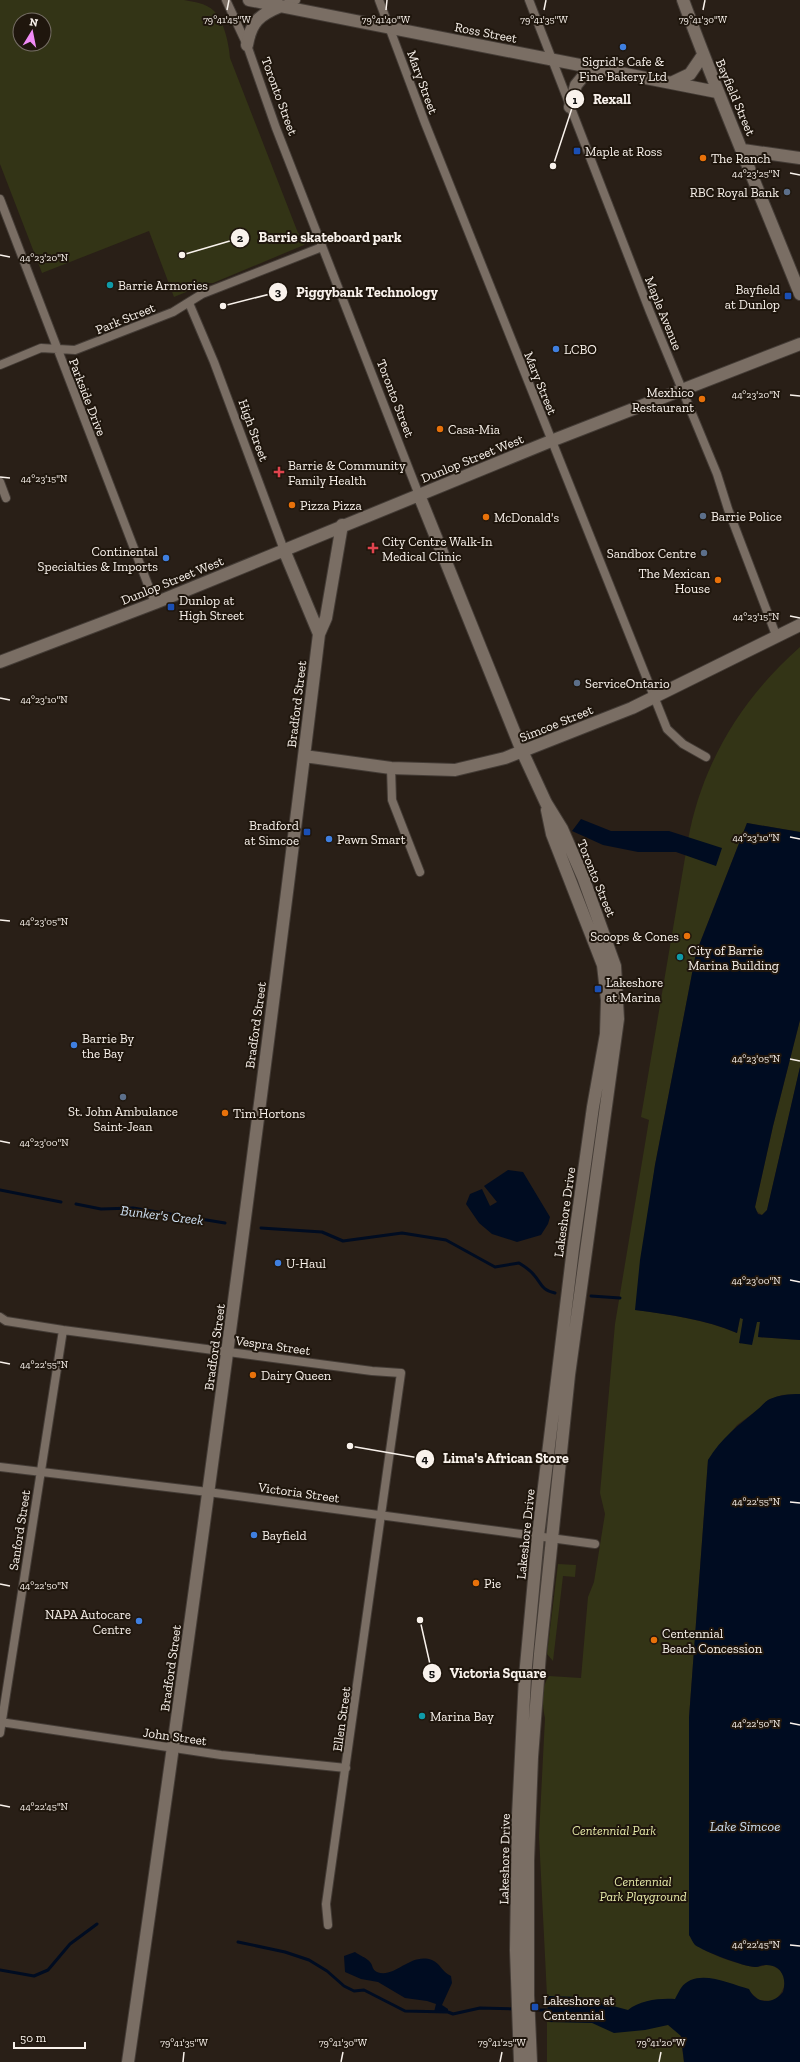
<svg xmlns="http://www.w3.org/2000/svg" width="800" height="2062" font-family="'Zilla Slab',serif">
  <style>
    .green { fill: #333416; fill-rule: evenodd }
    .water { fill: #000c21 }
    .lines { fill: none; stroke-linecap: round; stroke-linejoin: round }
    .stream { stroke: #000c21; stroke-width: 3 }
    .street-casing { stroke: #443c36; stroke-width: 10 }
    .secondary-casing { stroke: #443c36; stroke-width: 14 }
    .street { stroke: #7a6e64; stroke-width: 8 }
    .secondary { stroke: #7a6e64; stroke-width: 12 }
    .ticks { fill: none; stroke: #f9f2ec; stroke-width: 1.5 }
    .shop-dot { fill: #3f7fe0; stroke: #1f160d; stroke-width: 1.5 }
    .transit-dot { fill: #1a4fb4; stroke: #1f160d; stroke-width: 1.5 }
    .food-dot { fill: #e8710a; stroke: #1f160d; stroke-width: 1.5 }
    .service-dot { fill: #5c6f8a; stroke: #1f160d; stroke-width: 1.5 }
    .culture-dot { fill: #0f9aa8; stroke: #1f160d; stroke-width: 1.5 }
    .health-dot { fill: #e0444e; stroke: #1f160d; stroke-width: 1.5 }
    .labels { text-anchor: middle; stroke-width: 4; stroke-linejoin: round; paint-order: stroke }
    .street-label { font-size: 13px; fill: #f9f2ec; stroke: #1f160d }
    .poi-label { font-size: 13px; fill: #f9f2ec; stroke: #1f160d; text-anchor: start }
    .park-label { font-size: 13px; font-style: italic; fill: #e6eaa9; stroke: #1f160d }
    .water-label { font-size: 14px; font-style: italic; fill: #cfe2f5; stroke: #1f160d }
    .ticks-label { font-size: 10px; text-anchor: middle; fill: #f9f2ec; stroke: #1f160d; stroke-width: 4; stroke-linejoin: round; paint-order: stroke }
    .leader { fill: none; stroke: #f9f2ec; stroke-width: 1.5 }
    .callout-dot { fill: #f9f2ec; stroke: #1f160d; stroke-width: 1.5 }
    .mark-label { font-size: 12px; text-anchor: middle; font-weight: bold; fill: #111 }
    .callout-label { font-size: 14px; text-anchor: middle; font-weight: bold; fill: #f9f2ec; stroke: #1f160d; stroke-width: 4; stroke-linejoin: round; paint-order: stroke }
  </style>
  <rect width="100%" height="100%" fill="#291f17"/>
  <path class="green" d="M0 0H184C194 2 206 3 214 11 224 21 229 44 230 58L298 233 304 238 303 241 306 242 304 245 213 283H208L174 297 149 231 42 273 0 164ZM20 20H44V44H20Z
    M800 647V832L747 823 696 953 655 1165 636 1310C671 1315 704 1319 737 1333L740 1318 743 1319 740 1344 757 1322H760L758 1337 800 1340V1394L782 1395 768 1400 759 1409 737 1425 708 1460 689 1718V1935C693 1939 697 1944 702 1948 713 1956 741 1965 754 1967 762 1968 767 1962 775 1967 791 1975 785 1993 773 2001L759 2000 751 1993 679 2026 684 2062H547V1996L539 1836 545 1718C542 1705 541 1687 549 1676L581 1678 588 1597 594 1582 605 1514 600 1493 615 1324 649 1120 641 1117 688 840C702 763 742 698 800 647Z
    M800 1020V1067L767 1210 762 1215 756 1211 755 1207 773 1126Z
    M558 1564 576 1565 575 1577 563 1576 553 1661 547 1654Z"/>
  <path class="water" d="M581 819 611 831H669L722 848 716 866 676 852H638L603 845 572 831Z
    M747 823 800 832V1020L773 1126 755 1207 758 1214 762 1215 767 1210 800 1067V1340L758 1337 760 1322H757L752 1345 739 1343 743 1319 740 1318 737 1333C705 1319 671 1315 635 1310L640 1260 655 1165 696 953Z
    M508 1170 523 1172 550 1217 548 1224 541 1235 517 1242 492 1234 479 1223 466 1204 470 1194 482 1189 490 1206 497 1202 484 1186Z
    M800 1394V2062H684L681 2036 668 2025 645 2030 614 2033 592 2023 548 2022 547 1996 580 1997 628 2010C640 2000 660 1998 675 1999 677 1995 679 1991 681 1988 696 1967 730 1984 749 1989 756 2004 773 2005 783 1992 787 1979 782 1964 765 1965 762 1965 759 1967 756 1967 747 1968 703 1951 695 1945 693 1943 691 1938 689 1935V1718L708 1460C721 1438 739 1425 758 1409 762 1406 765 1401 770 1399 779 1395 789 1394 800 1394Z
    M355 1952C359 1955 367 1958 370 1962 373 1965 372 1970 377 1972 395 1979 410 1952 432 1960 440 1963 442 1972 451 1976L452 1983 442 2005 448 2009V2012H434L436 2004 427 2001 405 1998 378 1982 361 1979 345 1972 344 1956Z"/>
  <g class="lines">
    <path class="stream" d="M0 1190 61 1202
      M76 1204 101 1209 133 1208 225 1223
      M261 1228 322 1232 343 1241 402 1233 446 1240 495 1267 519 1263C524 1266 530 1270 534 1275 542 1284 541 1290 555 1293
      M591 1296 620 1298
      M238 1942 285 1952 309 1960 327 1971 344 1986 354 1991 364 1990 405 2011 448 2012 453 2014 480 2008 516 2009
      M0 1970 34 1976 48 1970 70 1944 97 1924
      M531 2010H550"/>
    <g class="street-casing">
      <path id="street" d="M226 0 247 45 276 128 419 495
        M379 0 425 123 667 729 683 744 706 757
        M529 0 650 312 717 474 728 509 776 635
        M281 6 296 0
        M0 199 155 603
        M189 303 214 362 284 550
        M0 365 41 348 75 350 173 312 202 294 322 247
        M0 482 6 498
        M391 768 392 800 420 872
        M0 1317 6 1321 63 1330 372 1371 401 1373 326 1904 328 1925
        M0 1467 208 1492 595 1544
        M0 1722 221 1755 346 1768
        M0 1733 63 1330"/>
    </g>
    <g class="secondary-casing">
      <path id="secondary" d="M249 0 717 92
        M683 0C719 99 761 196 800 294
        M247 45C251 22 259 15 281 6
        M671 83 690 74 703 55
        M570 107 576 85 590 68
        M743 150 800 158
        M419 495 522 751 546 803 562 829 583 877 615 966 618 1019 569 1375 540 1654 532 1757 528 1861V1995L531 2062
        M284 550 319 634
        M0 662 155 603 551 441 800 344
        M304 756 391 768 455 770 505 758 632 708 800 625
        M128 2062C197 1587 261 1111 319 634L326 618 342 525
        M520 2062 516 1950 518 1816 525 1677 538 1536 573 1249 593 1107 606 1034 607 1000 603 965 552 834 547 810"/>
    </g>
    <use href="#street" class="street"/>
    <use href="#secondary" class="secondary"/>
  </g>
  <path class="ticks" d="M227 10 229 0M386 10 387 0M544 10 546 0M703 10 705 0M790 173 800 175M0 255 10 257M790 395 800 396M0 477 10 478M790 616 800 618M0 698 10 700M790 837 800 839M0 920 10 921M790 1059 800 1061M0 1141 10 1143M790 1280 800 1282M0 1362 10 1364M790 1502 800 1503M0 1584 10 1586M790 1723 800 1725M0 1805 10 1807M790 1945 800 1946M183 2062 184 2052M341 2062 343 2052M500 2062 502 2052M659 2062 661 2052"/>
  <g class="shop-dot">
    <circle cx="623" cy="47" r="4"/>
    <circle cx="556" cy="349" r="4"/>
    <circle cx="166" cy="558" r="4"/>
    <circle cx="329" cy="839" r="4"/>
    <circle cx="74" cy="1045" r="4"/>
    <circle cx="278" cy="1263" r="4"/>
    <circle cx="254" cy="1535" r="4"/>
    <circle cx="139" cy="1621" r="4"/>
  </g>
  <g class="transit-dot">
    <rect x="573" y="147" width="8" height="8" rx="2"/>
    <rect x="784" y="292" width="8" height="8" rx="2"/>
    <rect x="167" y="603" width="8" height="8" rx="2"/>
    <rect x="303" y="828" width="8" height="8" rx="2"/>
    <rect x="594" y="985" width="8" height="8" rx="2"/>
    <rect x="531" y="2003" width="8" height="8" rx="2"/>
  </g>
  <g class="food-dot">
    <circle cx="703" cy="158" r="4"/>
    <circle cx="702" cy="399" r="4"/>
    <circle cx="440" cy="429" r="4"/>
    <circle cx="292" cy="505" r="4"/>
    <circle cx="486" cy="517" r="4"/>
    <circle cx="718" cy="580" r="4"/>
    <circle cx="687" cy="936" r="4"/>
    <circle cx="225" cy="1113" r="4"/>
    <circle cx="253" cy="1375" r="4"/>
    <circle cx="476" cy="1583" r="4"/>
    <circle cx="654" cy="1640" r="4"/>
  </g>
  <g class="service-dot">
    <circle cx="787" cy="192" r="4"/>
    <circle cx="703" cy="516" r="4"/>
    <circle cx="704" cy="553" r="4"/>
    <circle cx="577" cy="683" r="4"/>
    <circle cx="123" cy="1097" r="4"/>
  </g>
  <g class="culture-dot">
    <circle cx="110" cy="285" r="4"/>
    <circle cx="680" cy="957" r="4"/>
    <circle cx="422" cy="1716" r="4"/>
  </g>
  <g class="health-dot">
    <path d="M277 466h4v4h4v4h-4v4h-4v-4h-4v-4h4z"/>
    <path d="M371 542h4v4h4v4h-4v4h-4v-4h-4v-4h4z"/>
  </g>
  <g class="labels">
    <g class="street-label">
      <text transform="translate(486 32) rotate(11)" y="5">Ross Street</text>
      <text transform="translate(423 82) rotate(70)" y="5">Mary Street</text>
      <text transform="translate(280 96) rotate(70)" y="5">Toronto Street</text>
      <text transform="translate(736 97) rotate(67)" y="5">Bayfield Street</text>
      <text transform="translate(664 313) rotate(68)" y="5">Maple Avenue</text>
      <text transform="translate(125 318) rotate(-22)" y="5">Park Street</text>
      <text transform="translate(541 383) rotate(68)" y="5">Mary Street</text>
      <text transform="translate(88 397) rotate(69)" y="5">Parkside Drive</text>
      <text transform="translate(396 398) rotate(69)" y="5">Toronto Street</text>
      <text transform="translate(254 430) rotate(70)" y="5">High Street</text>
      <text transform="translate(472 458) rotate(-22)" y="5">Dunlop Street West</text>
      <text transform="translate(172 580) rotate(-22)" y="5">Dunlop Street West</text>
      <text transform="translate(296 704) rotate(-83)" y="5">Bradford Street</text>
      <text transform="translate(556 723) rotate(-22)" y="5">Simcoe Street</text>
      <text transform="translate(597 878) rotate(68)" y="5">Toronto Street</text>
      <text transform="translate(255 1025) rotate(-82)" y="5">Bradford Street</text>
      <text transform="translate(564 1212) rotate(-82)" y="5">Lakeshore Drive</text>
      <text transform="translate(273 1345) rotate(8)" y="5">Vespra Street</text>
      <text transform="translate(214 1347) rotate(-82)" y="5">Bradford Street</text>
      <text transform="translate(299 1492) rotate(8)" y="5">Victoria Street</text>
      <text transform="translate(19 1530) rotate(-81)" y="5">Sanford Street</text>
      <text transform="translate(525 1534) rotate(-84)" y="5">Lakeshore Drive</text>
      <text transform="translate(170 1668) rotate(-82)" y="5">Bradford Street</text>
      <text transform="translate(341 1719) rotate(-82)" y="5">Ellen Street</text>
      <text transform="translate(175 1736) rotate(8)" y="5">John Street</text>
      <text transform="translate(504 1859) rotate(-89)" y="5">Lakeshore Drive</text>
    </g>
    <g class="poi-label">
      <text x="623" y="66" text-anchor="middle">Sigrid's Cafe &amp;<tspan x="623" dy="15">Fine Bakery Ltd</tspan></text>
      <text x="585" y="156">Maple at Ross</text>
      <text x="711" y="163">The Ranch</text>
      <text x="779" y="197" text-anchor="end">RBC Royal Bank</text>
      <text x="118" y="290">Barrie Armories</text>
      <text x="780" y="294" text-anchor="end">Bayfield<tspan x="780" dy="15">at Dunlop</tspan></text>
      <text x="564" y="354">LCBO</text>
      <text x="694" y="397" text-anchor="end">Mexhico<tspan x="694" dy="15">Restaurant</tspan></text>
      <text x="448" y="434">Casa-Mia</text>
      <text x="288" y="470">Barrie &amp; Community<tspan x="288" dy="15">Family Health</tspan></text>
      <text x="300" y="510">Pizza Pizza</text>
      <text x="711" y="521">Barrie Police</text>
      <text x="494" y="522">McDonald's</text>
      <text x="382" y="546">City Centre Walk-In<tspan x="382" dy="15">Medical Clinic</tspan></text>
      <text x="158" y="556" text-anchor="end">Continental<tspan x="158" dy="15">Specialties &amp; Imports</tspan></text>
      <text x="696" y="558" text-anchor="end">Sandbox Centre</text>
      <text x="710" y="578" text-anchor="end">The Mexican<tspan x="710" dy="15">House</tspan></text>
      <text x="179" y="605">Dunlop at<tspan x="179" dy="15">High Street</tspan></text>
      <text x="585" y="688">ServiceOntario</text>
      <text x="299" y="830" text-anchor="end">Bradford<tspan x="299" dy="15">at Simcoe</tspan></text>
      <text x="337" y="844">Pawn Smart</text>
      <text x="679" y="941" text-anchor="end">Scoops &amp; Cones</text>
      <text x="688" y="955">City of Barrie<tspan x="688" dy="15">Marina Building</tspan></text>
      <text x="606" y="987">Lakeshore<tspan x="606" dy="15">at Marina</tspan></text>
      <text x="82" y="1043">Barrie By<tspan x="82" dy="15">the Bay</tspan></text>
      <text x="123" y="1116" text-anchor="middle">St. John Ambulance<tspan x="123" dy="15">Saint-Jean</tspan></text>
      <text x="233" y="1118">Tim Hortons</text>
      <text x="286" y="1268">U-Haul</text>
      <text x="261" y="1380">Dairy Queen</text>
      <text x="262" y="1540">Bayfield</text>
      <text x="484" y="1588">Pie</text>
      <text x="131" y="1619" text-anchor="end">NAPA Autocare<tspan x="131" dy="15">Centre</tspan></text>
      <text x="662" y="1638">Centennial<tspan x="662" dy="15">Beach Concession</tspan></text>
      <text x="430" y="1721">Marina Bay</text>
      <text x="543" y="2005">Lakeshore at<tspan x="543" dy="15">Centennial</tspan></text>
    </g>
    <g class="park-label">
      <text x="614" y="1835">Centennial Park</text>
      <text x="643" y="1886">Centennial<tspan x="643" dy="15">Park Playground</tspan></text>
    </g>
    <g class="water-label">
      <text transform="translate(162 1215) rotate(7)" y="5">Bunker's Creek</text>
      <text x="745" y="1831">Lake Simcoe</text>
    </g>
  </g>
  <g class="ticks-label">
    <text x="227" y="23">79°41'45"W</text>
    <text x="386" y="23">79°41'40"W</text>
    <text x="544" y="23">79°41'35"W</text>
    <text x="703" y="23">79°41'30"W</text>
    <text x="756" y="177">44°23'25"N</text>
    <text x="44" y="261">44°23'20"N</text>
    <text x="756" y="398">44°23'20"N</text>
    <text x="44" y="482">44°23'15"N</text>
    <text x="756" y="620">44°23'15"N</text>
    <text x="44" y="703">44°23'10"N</text>
    <text x="756" y="841">44°23'10"N</text>
    <text x="44" y="925">44°23'05"N</text>
    <text x="756" y="1062">44°23'05"N</text>
    <text x="44" y="1146">44°23'00"N</text>
    <text x="756" y="1284">44°23'00"N</text>
    <text x="44" y="1368">44°22'55"N</text>
    <text x="756" y="1505">44°22'55"N</text>
    <text x="44" y="1589">44°22'50"N</text>
    <text x="756" y="1727">44°22'50"N</text>
    <text x="44" y="1810">44°22'45"N</text>
    <text x="756" y="1948">44°22'45"N</text>
    <text x="184" y="2046">79°41'35"W</text>
    <text x="343" y="2046">79°41'30"W</text>
    <text x="502" y="2046">79°41'25"W</text>
    <text x="661" y="2046">79°41'20"W</text>
  </g>
  <path class="leader" d="M553 166L575 99M182 255L240 238M223 306L278 292M350 1446L425 1459M420 1620L432 1673"/>
  <g class="callout-dot">
    <circle cx="553" cy="166" r="4"/>
    <circle cx="182" cy="255" r="4"/>
    <circle cx="223" cy="306" r="4"/>
    <circle cx="350" cy="1446" r="4"/>
    <circle cx="420" cy="1620" r="4"/>
    <circle cx="575" cy="99" r="10"/>
    <circle cx="240" cy="238" r="10"/>
    <circle cx="278" cy="292" r="10"/>
    <circle cx="425" cy="1459" r="10"/>
    <circle cx="432" cy="1673" r="10"/>
  </g>
  <g class="mark-label">
    <text x="575" y="104">1</text>
    <text x="240" y="242">2</text>
    <text x="278" y="296">3</text>
    <text x="425" y="1463">4</text>
    <text x="432" y="1677">5</text>
  </g>
  <g class="callout-label">
    <text x="612" y="104">Rexall</text>
    <text x="330" y="242">Barrie skateboard park</text>
    <text x="367" y="297">Piggybank Technology</text>
    <text x="506" y="1463">Lima's African Store</text>
    <text x="498" y="1678">Victoria Square</text>
  </g>
  <g transform="translate(32 32) rotate(10)"><circle r="19" fill="#1f160d" stroke="#766e66"/>
  <path d="M0-3L7 15L0 10L-7 15Z" fill="#f08bf6"/>
  <text y="-6" font-size="11" font-weight="bold" text-anchor="middle" fill="#f9f2ec">N</text>
  </g>
  <path d="M14 2042v6h71v-6" fill="none" stroke="#f9f2ec" stroke-width="2"/>
  <text x="20" y="2042" font-size="12" fill="#f9f2ec" stroke="#1f160d" stroke-width="3" paint-order="stroke">50 m</text>
</svg>
